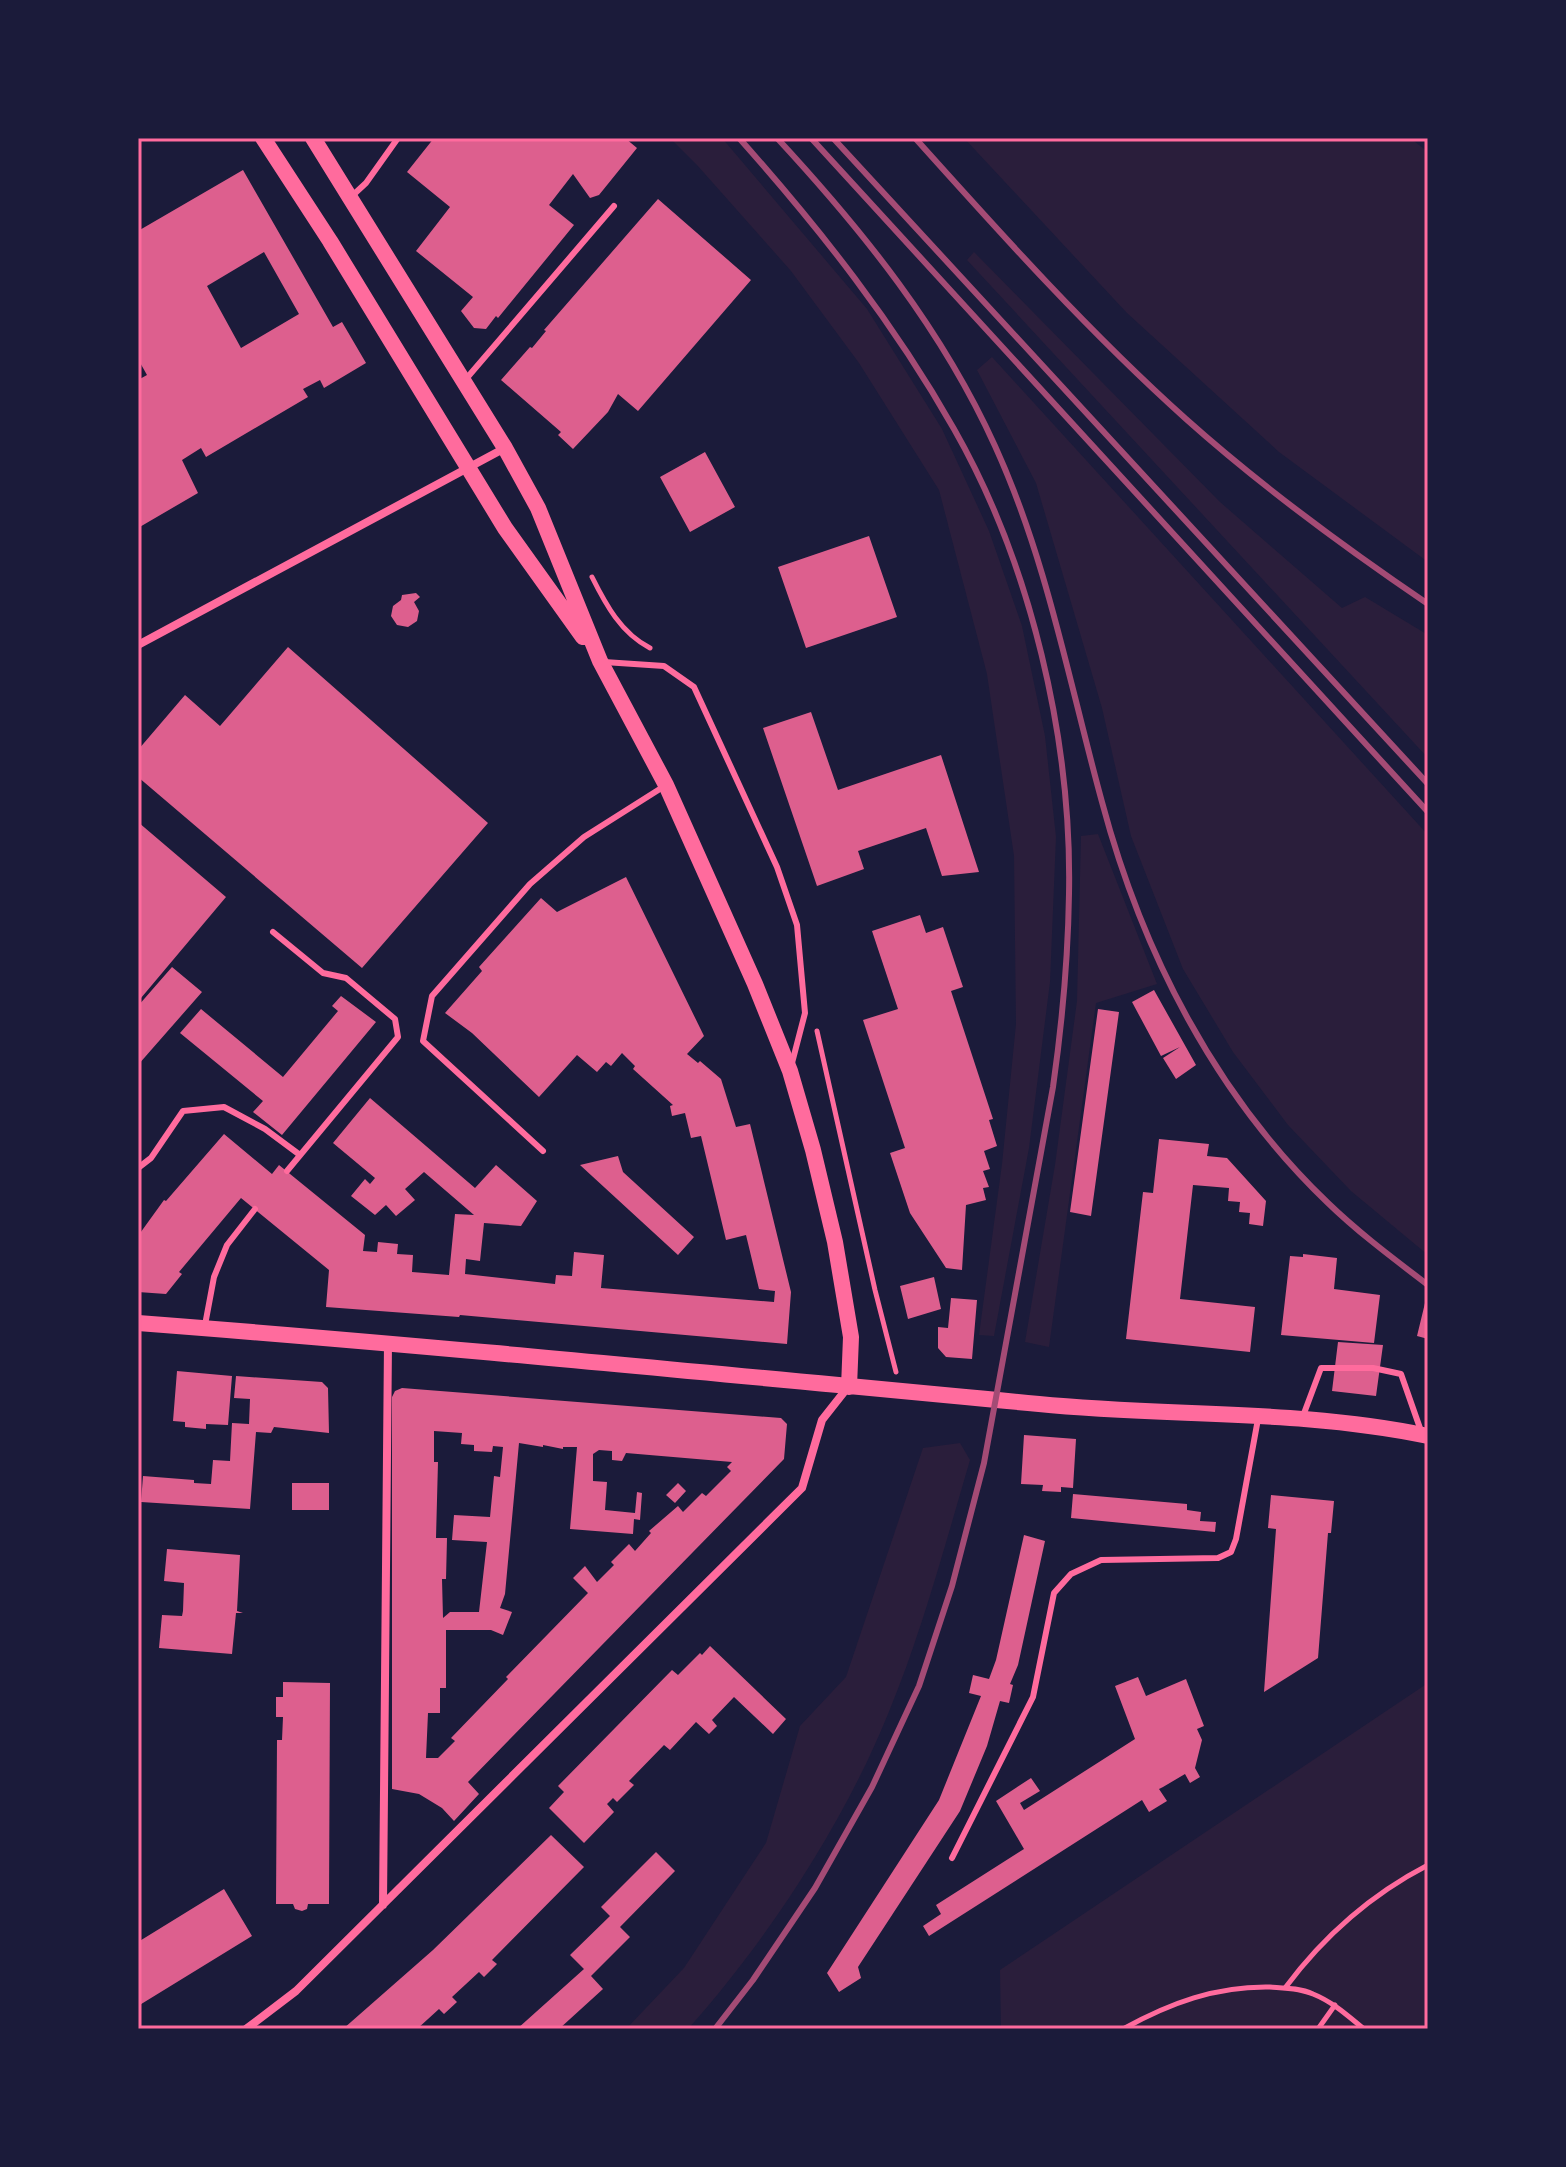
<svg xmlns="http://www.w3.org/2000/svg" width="1566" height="2167" font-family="Helvetica,sans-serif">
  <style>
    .green { fill: #2a1e3b }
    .building { fill: #dd5f8e; fill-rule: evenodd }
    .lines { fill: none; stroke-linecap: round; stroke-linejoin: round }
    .path { stroke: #ff6b9d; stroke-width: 5 }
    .service { stroke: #ff6b9d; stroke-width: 6 }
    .minor { stroke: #ff6b9d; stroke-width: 8 }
    .secondary { stroke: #ff6b9d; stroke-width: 16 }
    .rail { stroke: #a44b75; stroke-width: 6 }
    .neatline { fill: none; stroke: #ff6b9d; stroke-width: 3 }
  </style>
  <rect width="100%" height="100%" fill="#1b1b3a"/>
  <path class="green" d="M670 138H722L867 309 942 429 989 531 1022 626 1045 736 1056 837 1050 982 1029 1148 994 1336 979 1335 1002 1164 1016 1024 1014 856 987 674 939 490 859 363 791 271 697 165Z
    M964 138H1410L1428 152V562L1279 452 1127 313Z
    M974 252 1220 502 1342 608 1365 597 1428 635V758L967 260Z
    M992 357 1428 835V1255L1351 1191 1288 1125 1233 1052 1183 969 1131 836 1102 708 1036 483 977 370Z
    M1098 834 1157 984 1096 1003 1049 1347 1025 1342 1055 1165 1077 1001 1081 836Z
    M960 1443 970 1460C945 1545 922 1632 888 1714 844 1823 767 1941 688 2029H626L684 1968 766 1843 800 1726 846 1677 923 1448Z
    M1428 1683V2029H1001L1000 1970Z"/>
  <path class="building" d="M434 138H625L637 148 599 195 590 198 573 174 549 205 574 225 498 318 496 316 486 329 474 328 461 311 473 297 416 251 450 207 407 172Z
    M243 170 333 327 342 322 366 363 324 388 320 380 303 389 308 397 206 457 201 448 182 460 198 493 138 528V380L147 375 138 359V231ZM264 252 299 314 241 348 207 286Z
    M658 199 751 280 638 411 618 394 608 412 573 449 558 435 561 432 501 380 530 347 532 348 546 331 544 330Z
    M705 452 735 507 690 532 660 477Z
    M869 536 897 617 806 648 778 567Z
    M416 593 420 597 414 602 419 611 417 621 408 627 397 625 391 616 393 606 401 600 402 595Z
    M288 647 488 823 362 968 138 777V750L185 695 220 726Z
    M811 712 838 790 941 755 979 872 942 876 926 828 858 851 864 869 817 886 763 728Z
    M138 822 226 897 141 998 138 995Z
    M626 877 704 1036 687 1054 698 1063 700 1061 721 1079 736 1127 750 1124 791 1292 787 1344 460 1315 459 1317 326 1307 329 1270 241 1198 179 1272 182 1274 166 1294 138 1292V1236L164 1200 166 1201 224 1134 272 1174 279 1165 365 1235 363 1251 377 1252 378 1242 398 1244 397 1254 413 1255 412 1272 449 1275 455 1214 474 1215 424 1172 405 1189 415 1200 396 1216 386 1205 375 1215 351 1196 365 1179 370 1184 375 1178 333 1143 370 1098 475 1188 496 1165 537 1201 521 1226 484 1223 480 1261 466 1259 465 1274 555 1284 556 1275 572 1276 574 1252 604 1255 601 1288 774 1302 775 1291 759 1289 746 1235 726 1240 701 1136 691 1138 685 1113 672 1116 670 1106 673 1105 633 1069 635 1066 622 1053 611 1066 606 1062 597 1072 577 1055 539 1097 472 1033 445 1013 482 971 479 967 541 898 557 912Z
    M920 915 926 933 943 927 963 987 951 991 993 1119 989 1120 997 1146 984 1151 990 1169 983 1171 989 1187 983 1188 986 1200 966 1205 962 1270 946 1268 910 1213 890 1153 905 1148 863 1020 898 1009 872 931Z
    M172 967 202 992 138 1065V1006Z
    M1154 990 1196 1065 1176 1079 1163 1058 1180 1047 1161 1056 1132 1002Z
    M341 996 376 1022 282 1135 253 1112 263 1101 180 1033 201 1009 283 1077 338 1011 332 1006Z
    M1098 1009 1119 1012 1091 1216 1070 1212Z
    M1159 1139 1209 1144 1207 1156 1227 1158 1266 1201 1263 1226 1249 1224 1250 1213 1239 1212 1240 1202 1228 1201 1229 1188 1193 1185 1180 1299 1255 1307 1250 1352 1126 1339 1143 1192 1153 1193Z
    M618 1156 623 1172 694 1237 678 1255 580 1165Z
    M1303 1254 1337 1258 1334 1289 1380 1295 1374 1343 1281 1335 1290 1256 1303 1257Z
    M934 1277 941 1309 908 1319 900 1286Z
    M951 1298 977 1300 972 1359 946 1357 938 1348V1327L948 1328Z
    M1425 1303 1428 1306V1339L1417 1336Z
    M1338 1342 1383 1345 1376 1396 1332 1391Z
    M177 1371 232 1376 228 1425 206 1424V1429L185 1427V1422L173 1421Z
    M236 1376 322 1382 328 1388 329 1433 274 1427 271 1433 256 1432 250 1509 141 1502 143 1476 194 1480V1483L211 1484 213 1460 230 1461 232 1423 249 1424 250 1399 234 1398Z
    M402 1388 781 1418 787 1424 784 1459 468 1782 479 1794 454 1821 442 1808 419 1794 392 1789V1397L395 1391ZM434 1431 462 1433 461 1444 474 1445V1451L492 1452 493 1446 503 1447 500 1477 494 1476 490 1517 454 1515 452 1540 487 1542 479 1612H450L443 1618 442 1579H446L447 1538H436L438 1462H434ZM519 1443 543 1447V1445L563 1449V1447H577L570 1529 633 1534 634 1519 640 1520 642 1493 637 1492 635 1513 605 1510 607 1482 593 1481V1454L599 1450 612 1451V1460L622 1461 626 1453 732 1462 727 1467 731 1471 706 1496 702 1493 683 1512 678 1506 649 1531 651 1533 635 1551 629 1544 611 1562 614 1565 597 1582 585 1566 573 1578 588 1593 506 1677 508 1679 451 1738 455 1741 438 1758H426L428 1713H440V1688H446V1630H491L503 1635 512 1612 500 1608 505 1594Z
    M1024 1435 1076 1439 1073 1488 1061 1487V1492L1042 1491 1043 1485 1021 1484Z
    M292 1483H329V1510H292Z
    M678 1483 686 1491 675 1503 666 1495Z
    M1073 1494 1187 1504V1510L1201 1512 1200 1521 1216 1522 1215 1532 1071 1518Z
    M1271 1495 1334 1501 1331 1533H1328L1318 1658 1264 1692 1276 1529 1268 1528Z
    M1024 1535 1045 1541 1018 1665 1010 1684 1013 1685 1009 1703 1000 1701 987 1746 960 1811 858 1967 861 1978 839 1992 827 1973 939 1800 981 1696 969 1693 973 1675 989 1679 996 1660Z
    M167 1549 240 1555 237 1611 243 1613H236L232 1654 159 1648 162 1615 182 1616 183 1611 184 1583 164 1581Z
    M710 1646 786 1719 773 1734 734 1697 712 1720 717 1726 709 1734 696 1722 670 1750 664 1745 629 1781 634 1785 617 1802 613 1798 607 1804 614 1812 584 1843 549 1808 564 1792 558 1786 672 1670 678 1675 700 1653 702 1655Z
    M1138 1677 1146 1696 1186 1679 1204 1726 1197 1729 1202 1740 1195 1768 1200 1777 1190 1783 1185 1774 1163 1787 1159 1789 1167 1801 1149 1812 1142 1800 929 1936 923 1926 941 1914 936 1905 1024 1849 996 1801 1031 1778 1040 1791 1020 1803 1024 1810 1135 1739 1115 1686Z
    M283 1682 330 1683 329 1904H308L307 1909 302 1911 295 1909 293 1904H276L277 1740H282L283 1717H276V1697H283Z
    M551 1835 584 1867 492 1960 497 1964 484 1977 479 1972 452 1997 457 2002 444 2014 439 2009 417 2029H343L433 1950Z
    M656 1852 675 1871 620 1927 630 1937 591 1976 603 1989 559 2029H517L584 1969 570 1955 610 1916 601 1907Z
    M224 1889 252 1936 138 2006V1942Z"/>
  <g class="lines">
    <path class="path" d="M592 577C606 605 621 633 650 648
      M817 1031 875 1290 896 1372
      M1285 1988C1323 1937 1372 1894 1428 1865
      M1123 2029C1170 2003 1216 1986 1270 1987 1284 1988 1300 1988 1313 1994 1333 2002 1348 2016 1364 2029
      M1318 2029 1335 2005"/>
    <path class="service" d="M352 196 366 183 398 138
      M466 379 614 206
      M604 662 664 666 694 687 777 867 797 925 805 1013 792 1063
      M273 932 323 973 346 978 395 1019 398 1037 287 1171
      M543 1151 423 1041 432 996 530 884 584 837 663 787
      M138 1168 151 1158 183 1111 224 1107 265 1129 300 1155
      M205 1325 214 1277 227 1245 255 1209
      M1303 1416 1321 1368H1373L1401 1374 1421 1431
      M952 1858 1033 1697 1054 1593 1071 1574 1101 1560 1218 1558 1231 1552 1236 1539 1258 1419"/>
    <path class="minor" d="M138 645 505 448
      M383 1905 388 1342
      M246 2029 296 1991 802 1488 822 1420 848 1387"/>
    <path class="secondary" d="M263 138 330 241 505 528 583 637
      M313 138 505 448 538 508 600 661 666 785 755 984 790 1071 813 1150 835 1242 851 1337 849 1387
      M138 1323C439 1346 739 1376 1039 1404 1169 1417 1300 1409 1428 1436"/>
    <path class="rail" d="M777 138C863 231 942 329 995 446 1047 560 1069 682 1102 802 1142 952 1215 1095 1328 1203 1359 1233 1394 1259 1428 1285
      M811 138 1428 812
      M833 138 1428 784
      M915 138C1002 235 1089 332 1186 419 1262 487 1344 547 1428 604
      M715 2029 753 1980 815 1888 872 1787 919 1686 952 1586 984 1463 1053 1087C1062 1024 1068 959 1069 894 1072 740 1031 564 954 429 894 323 820 229 739 138"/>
  </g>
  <rect width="1566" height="2167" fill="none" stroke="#1b1b3a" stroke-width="280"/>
  <rect x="140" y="140" width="1286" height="1887" class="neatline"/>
</svg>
